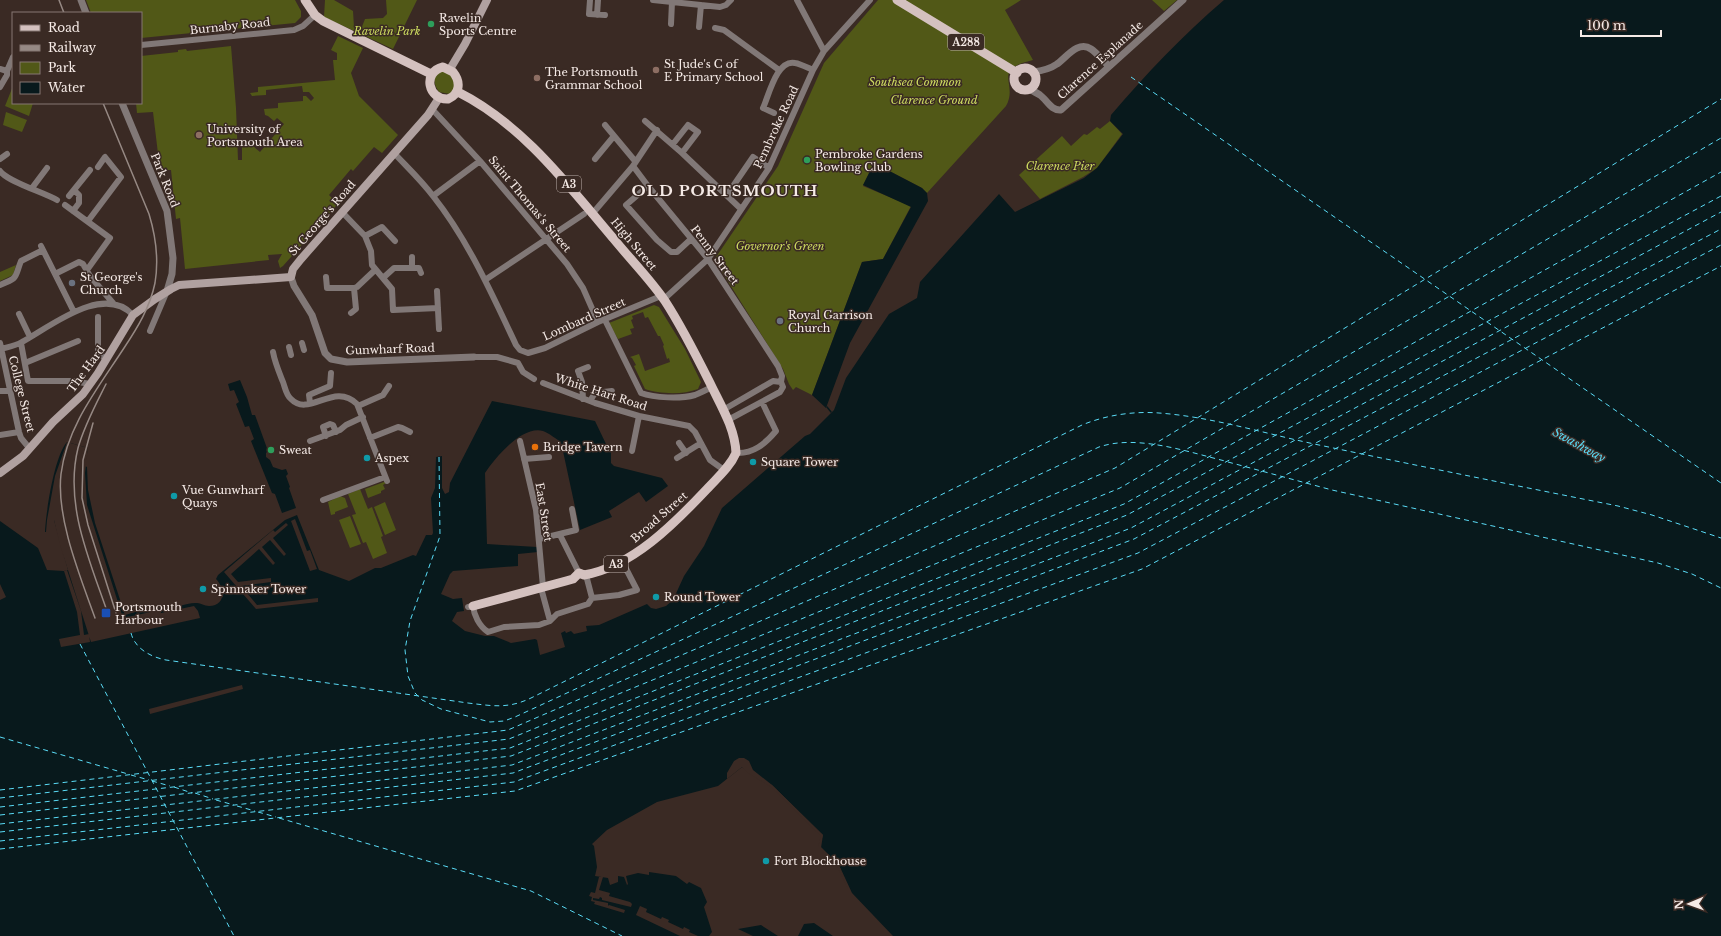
<svg xmlns="http://www.w3.org/2000/svg" width="1721" height="936" font-family="'Libre Baskerville',serif">
  <style>
    .green { fill: #515817 }
    .water { fill: #08191c }
    .pier { fill: #3a2a24 }
    .lines { fill: none; stroke-linecap: round; stroke-linejoin: round }
    .stream { stroke: #08191c; stroke-width: 1.5 }
    .ferry { stroke: #5adcf7; stroke-width: 1; stroke-dasharray: 5 4; stroke-linecap: butt }
    .minor { stroke: #817877; stroke-width: 6 }
    .tertiary { stroke: #817877; stroke-width: 7 }
    .secondary { stroke: #b0a1a0; stroke-width: 8 }
    .primary { stroke: #d4c1bf; stroke-width: 9 }
    .rail { stroke: #968984; stroke-width: 1.5 }
    .leisure-dot { fill: #2e9e5b; stroke: #3a2a24; stroke-width: 1.5 }
    .education-dot { fill: #8d6e63; stroke: #3a2a24; stroke-width: 1.5 }
    .worship-dot { fill: #6b7280; stroke: #3a2a24; stroke-width: 1.5 }
    .food-dot { fill: #e8710a; stroke: #3a2a24; stroke-width: 1.5 }
    .culture-dot { fill: #0f9aa8; stroke: #3a2a24; stroke-width: 1.5 }
    .transit-dot { fill: #1a4fb4; stroke: #3a2a24; stroke-width: 1.5 }
    .labels { text-anchor: middle; stroke-width: 3; stroke-linejoin: round; paint-order: stroke }
    .shield { fill: #3a2a24; stroke: #bdb0ac; stroke-width: 1 }
    .shield-label { font-size: 10px; font-weight: bold; fill: #f5eae6 }
    .poi-label { font-size: 11px; fill: #f5eae6; stroke: #3a2a24; text-anchor: start }
    .street-label { font-size: 11px; fill: #f5eae6; stroke: #3a2a24 }
    .park-label { font-size: 11px; font-style: italic; fill: #cedc60; stroke: #3a2a24 }
    .water-label { font-size: 12px; font-style: italic; fill: #5adcf7; stroke: #3a2a24 }
    .district-label { font-size: 15px; font-weight: bold; letter-spacing: 1px; fill: #f5eae6; stroke: #3a2a24 }
  </style>
  <rect width="100%" height="100%" fill="#3a2a24"/>
  <path class="green" d="M86 0H295L301 11V17L295 23 141 38V13H91Z
    M325 0H334L353 11 354 27 361 29 365 19 383 18 387 14 386 0H417L393 49 324 17Z
    M878 0H1021L1005 10 1033 60C990 70 1019 83 1006 106L927 193 922 188 874 163 863 186 911 206 883 259 862 262 812 395 796 387 793 390 789 384 783 369 717 264 716 257 778 166 824 63Z
    M1152 0H1177L1164 11Z
    M338 36 363 48 351 73 359 96 398 135 382 153 374 147 353 171 351 169 329 195 338 204 283 266 280 268 278 261 282 254 268 255 269 260 185 269 180 218 176 219 171 170H162L161 162H159L153 112 137 113 136 103H141V56L178 52V50L186 49 187 51 231 46 236 108 238 160H242V147L246 146 247 141 260 152 284 124 277 118 274 121 268 116 265 115 264 109 278 108V103L303 101V96H306L311 101 314 98 309 92H303L302 86 266 90V95L252 96 250 93 258 92V87L335 80 333 60H337V53L331 50Z
    M439 71 452 73 455 88 450 94 439 92C434 85 432 77 439 71Z
    M13 86V103H33L29 116 5 106Z
    M6 112 27 120 22 132 3 125Z
    M1110 121 1122 134 1097 168 1083 177 1040 199 1019 175 1062 136 1071 146 1084 134 1087 135 1097 127 1100 129Z
    M16 265 13 275 0 281V272Z
    M654 305 659 307 685 349 701 382 698 389C683 395 659 394 645 389L634 366 636 365 632 358 630 357 639 354 645 371 670 362 669 358 667 359 663 346 664 345 660 336H658L648 317 645 318 643 312 632 316 633 319 631 320 634 328 630 329 632 334 618 339 609 323Z
    M384 482 386 483 383 485 385 489 381 491V493L368 498 365 489Z
    M360 489 368 509 372 507 383 536 381 537 387 553 373 559 366 542 363 543 352 515 356 514 348 494Z
    M340 496 345 498 348 507 335 512V514L331 515 328 502Z
    M385 502 396 530 385 535 374 507Z
    M350 516 361 544 350 548 339 520Z"/>
  <path class="water" d="M1224 0H1721V936H893L852 893 839 865 820 846 823 835 772 785 742 767 718 786 657 802 607 830 592 844 594 846 597 867 595 876 608 878 610 885 618 882V876L624 877 627 885 628 884 626 876 638 873 649 875V872L676 876 687 884 689 882 701 888 707 902 704 907 712 932 709 936H698L689 932 690 930 684 927 683 929 668 922 669 920 662 917 661 919 646 912 647 909 640 906 636 915 680 936H0V600L6 597 0 584V521L38 548 47 570 64 571 68 570 54 520H47L46 532H45C46 512 54 457 67 442L88 448 85 466 87 467 88 490 95 523 125 615 149 608V610L162 607 163 611C172 609 188 602 197 603 201 603 204 606 209 606 226 606 225 588 216 579L218 575 285 520 297 515 319 570 349 581 375 568H381L413 555 416 556 426 535H432L433 533 431 498 435 488 436 457 442 456V488L445 494 449 492 450 483 492 401 595 421 606 444 611 445V463L614 466 662 478 668 486 646 502 639 492 609 511 612 517 580 530 561 442C556 439 549 433 543 431 522 425 495 458 485 473L487 544 537 547 538 552 518 554V566L453 571 450 574 441 594 453 599 462 598 464 611 457 612 452 621 465 631 485 636H494L511 643 535 639 537 640 540 655 565 647 561 633 565 631 566 633 571 631 574 634 587 631 586 626 599 625 647 604 651 608 656 609 666 606 673 600 684 576 704 546 722 508 805 436 810 434 834 410 846 378 889 314 917 298 920 282 999 194 1015 212 1084 178 1097 168 1123 134 1110 121 1111 115C1146 74 1183 35 1224 0Z
    M874 163 922 188 927 193 928 201 850 343 826 408 812 395 862 262 883 259 911 207 863 185Z
    M240 380 247 397 252 415H255L268 451 266 453V457L270 460 273 467 282 470 286 469 288 474 286 476 290 487 289 488 296 508 282 513 275 494 272 493 251 441 254 439 249 426 245 427 236 404 239 402 234 390 230 391 228 384Z
    M814 923 833 936H798L804 924Z
    M761 925 778 936H753L738 929Z"/>
  <path class="pier" d="M67 442 88 448 85 473 87 505 123 618 160 610 161 613 194 606 198 611 200 618 91 642 60 545 54 520H47L55 476Z
    M295 519 307 551 310 550 317 569 310 571 291 521Z
    M286 523 288 525 273 538 286 554 284 556 270 540 262 547 275 563 273 565 259 549 231 574 238 582 271 578V582L241 586 257 605 318 598V602L256 609 224 572 273 530 275 532Z
    M67 570 81 611 84 635 89 634 90 642 61 647 59 639 80 635 77 612 64 571Z
    M242 685 243 689 150 714 149 709Z
    M739 758H744L749 761 753 770 772 785 823 835 821 848 839 865 848 889 837 866 818 847 821 836 771 787 748 773 742 767 727 779V773L734 761Z
    M599 877H603L599 890 610 893 609 896 630 902 632 904 631 907 602 900V898L600 897 599 899 593 898V900L608 903V906L609 905 625 910 624 913 594 904 595 902 591 901 592 897 589 896 591 892 595 893Z"/>
  <g class="lines">
    <path class="stream" d="M827 407 831 412"/>
    <path class="ferry" d="M1131 77 1721 483
      M439 457 440 536 410 621 405 650 408 676 415 693 422 700 441 709 490 722 504 721 515 717 1099 447C1137 434 1188 452 1225 461
      M1228 462 1332 490 1658 563 1692 574 1721 588
      M131 633C135 649 151 657 166 660L468 703C493 706 508 709 531 698L1082 425C1106 415 1134 411 1159 413 1213 417 1266 434 1319 445 1419 466 1518 486 1618 506L1652 515 1721 538
      M80 644 234 936
      M0 737 128 774
      M131 775 149 780
      M152 781 170 786
      M174 787 192 793
      M0 790 508 730 1115 468 1721 99
      M195 793 213 799
      M0 798 509 739 1120 488 1721 138
      M216 800 234 805
      M237 806 255 811
      M0 807 510 748 1124 504 1721 172
      M258 812 276 817
      M0 815 511 756 1127 515 1721 196
      M279 818 531 891 622 936
      M0 824 512 765 1131 528 1721 212
      M0 832 513 773 1134 539 1721 229
      M0 841 514 782 1138 553 1721 245
      M0 849 515 791 1142 569 1721 266"/>
    <path class="minor" d="M590 0 589 14 605 15
      M653 0 720 7 726 5 731 0
      M797 0 824 51
      M597 15 598 0
      M671 24 672 2
      M699 27 701 5
      M715 28 724 30 779 70
      M141 45 294 30 303 26 315 15
      M0 69 7 71 13 57
      M0 87 7 75V71
      M432 109 480 161 567 264 583 288 598 322
      M774 113 763 108C769 95 777 59 795 63 801 64 808 68 813 70
      M645 121 682 153 741 209
      M605 125 635 161
      M673 144 688 125 698 132 682 153
      M394 153C407 167 421 180 433 196 468 240 492 294 516 345L520 350 528 353 545 348 598 322 661 296
      M0 159 7 154
      M595 159 614 136
      M633 166 648 186 708 259 778 366 782 376 781 382
      M0 171C8 182 43 192 57 200
      M648 186 626 205 657 240 671 252H677L691 239
      M32 188 47 168
      M727 195 753 157 769 168
      M69 196 90 170
      M433 196 480 161
      M65 205 110 238 87 270
      M73 211 79 203V195L74 190
      M342 212 365 236 371 251 372 265 392 289 393 310 438 308
      M593 213 633 166 657 130
      M88 221 121 177 105 157 98 167
      M365 236 382 227 395 241
      M41 246 74 312
      M412 257V268
      M55 274 79 262 83 264 90 276 113 303
      M326 277 327 288H354L357 287 375 270
      M383 278 394 268H419L421 273
      M485 280 584 214
      M0 285C19 277 14 279 21 261L43 250
      M437 291 439 329
      M664 299 708 259 769 168 813 70 824 51 870 0
      M351 313 356 309 354 288
      M19 314 30 337
      M98 317V351L106 360
      M605 320 641 393C654 398 681 399 695 395 700 393 706 390 712 387
      M150 331 167 291
      M0 343 19 432 21 438 30 449
      M21 343 28 381H73L90 384
      M302 343 304 350
      M289 347 291 355
      M1 349C8 347 15 346 22 342 50 327 103 283 133 315
      M273 352C275 363 279 372 283 382 285 387 286 395 291 399 309 418 334 381 357 404L387 481
      M474 357H497L518 363 523 372 534 379
      M25 363 78 341
      M543 383 595 403 639 416 689 426 695 432 710 460 724 470
      M0 391H9
      M583 399 582 382 578 371 588 367
      M590 401 595 393 612 391
      M310 403 309 395 330 386 331 373
      M358 406 383 395 389 386
      M723 410 773 381 781 382 783 387 780 392 728 420
      M0 435 19 432
      M326 436 323 427 330 424 333 425 336 432
      M370 438 398 427 402 428 410 432
      M310 441 340 430 346 425 363 417
      M520 441 536 510 543 587
      M679 443 686 453
      M632 451 639 416
      M736 453C753 454 765 444 776 431L762 402
      M677 458 701 443
      M524 459 549 457
      M323 500 385 477
      M560 535 579 573
      M539 539 576 530 572 509
      M541 588 550 621
      M592 598 619 595 637 590 622 561
      M468 607 473 606C474 615 479 626 488 632L504 627 539 625 550 621 557 614 588 604 592 598 586 575"/>
    <path class="tertiary" d="M81 0 86 13
      M1033 72C1041 71 1050 69 1057 64 1066 58 1078 40 1091 49 1097 53 1103 61 1109 66
      M1029 89C1033 91 1037 93 1040 95 1047 100 1051 111 1061 110L1183 0
      M122 103 167 211 173 258 172 274 167 291
      M291 277 294 286 312 315 325 353 331 359 347 362 474 357"/>
    <path class="secondary" d="M450 69 465 44 487 0
      M0 473 23 456 53 422 83 394 98 373 133 315 155 299 171 289 179 285 291 277 293 269 301 259 428 115 439 98"/>
    <path class="primary" d="M305 0 315 15 323 21 431 74
      M897 0 1017 73
      M443 67 453 72C461 82 460 94 448 99 428 100 422 72 443 67Z
      M1014 79a11 11 0 1 1 22 0a11 11 0 1 1-22 0Z
      M458 92C522 124 567 184 613 238 630 259 650 279 665 301 682 327 696 355 710 383 721 406 735 428 736 453 730 467 717 478 707 489 675 523 632 567 584 575L579 573 573 579 566 581 473 606"/>
    <path class="rail" d="M59 0 64 13
      M106 384C96 404 84 426 78 448 64 505 90 561 108 614
      M93 423 83 460 82 498 88 525 116 613
      M95 618C80 576 56 518 61 474 67 426 98 388 124 348 138 327 150 307 155 283 159 259 156 237 149 214L103 103"/>
  </g>
  <g class="leisure-dot">
    <circle cx="431" cy="24" r="4"/>
    <circle cx="807" cy="160" r="4"/>
    <circle cx="271" cy="450" r="4"/>
  </g>
  <g class="education-dot">
    <circle cx="656" cy="70" r="4"/>
    <circle cx="537" cy="78" r="4"/>
    <circle cx="199" cy="135" r="4"/>
  </g>
  <g class="worship-dot">
    <circle cx="72" cy="283" r="4"/>
    <circle cx="780" cy="321" r="4"/>
  </g>
  <circle class="food-dot" cx="535" cy="447" r="4"/>
  <g class="culture-dot">
    <circle cx="367" cy="458" r="4"/>
    <circle cx="753" cy="462" r="4"/>
    <circle cx="174" cy="496" r="4"/>
    <circle cx="203" cy="589" r="4"/>
    <circle cx="656" cy="597" r="4"/>
    <circle cx="766" cy="861" r="4"/>
  </g>
  <rect class="transit-dot" x="101" y="608" width="10" height="10" rx="2"/>
  <g class="labels">
    <g class="shield">
      <rect x="948" y="34" width="36" height="16" rx="3"/>
      <rect x="557" y="176" width="24" height="16" rx="3"/>
      <rect x="604" y="556" width="24" height="16" rx="3"/>
    </g>
    <g class="shield-label">
      <text x="966" y="46">A288</text>
      <text x="569" y="188">A3</text>
      <text x="616" y="568">A3</text>
    </g>
    <g class="poi-label">
      <text x="439" y="22">Ravelin<tspan x="439" dy="13">Sports Centre</tspan></text>
      <text x="664" y="68">St Jude's C of<tspan x="664" dy="13">E Primary School</tspan></text>
      <text x="545" y="76">The Portsmouth<tspan x="545" dy="13">Grammar School</tspan></text>
      <text x="207" y="133">University of<tspan x="207" dy="13">Portsmouth Area</tspan></text>
      <text x="815" y="158">Pembroke Gardens<tspan x="815" dy="13">Bowling Club</tspan></text>
      <text x="80" y="281">St George's<tspan x="80" dy="13">Church</tspan></text>
      <text x="788" y="319">Royal Garrison<tspan x="788" dy="13">Church</tspan></text>
      <text x="543" y="451">Bridge Tavern</text>
      <text x="279" y="454">Sweat</text>
      <text x="375" y="462">Aspex</text>
      <text x="761" y="466">Square Tower</text>
      <text x="182" y="494">Vue Gunwharf<tspan x="182" dy="13">Quays</tspan></text>
      <text x="211" y="593">Spinnaker Tower</text>
      <text x="664" y="601">Round Tower</text>
      <text x="115" y="611">Portsmouth<tspan x="115" dy="13">Harbour</tspan></text>
      <text x="774" y="865">Fort Blockhouse</text>
    </g>
    <g class="street-label">
      <text transform="translate(230 26) rotate(-6)" y="4">Burnaby Road</text>
      <text transform="translate(1100 60) rotate(-42)" y="4">Clarence Esplanade</text>
      <text transform="translate(776 127) rotate(-65)" y="4">Pembroke Road</text>
      <text transform="translate(165 180) rotate(68)" y="4">Park Road</text>
      <text transform="translate(530 204) rotate(50)" y="4">Saint Thomas's Street</text>
      <text transform="translate(322 218) rotate(-49)" y="4">St George's Road</text>
      <text transform="translate(634 244) rotate(50)" y="4">High Street</text>
      <text transform="translate(715 255) rotate(53)" y="4">Penny Street</text>
      <text transform="translate(584 319) rotate(-24)" y="4">Lombard Street</text>
      <text transform="translate(390 349) rotate(-2)" y="4">Gunwharf Road</text>
      <text transform="translate(86 369) rotate(-54)" y="4">The Hard</text>
      <text transform="translate(601 392) rotate(18)" y="4">White Hart Road</text>
      <text transform="translate(22 394) rotate(76)" y="4">College Street</text>
      <text transform="translate(544 512) rotate(81)" y="4">East Street</text>
      <text transform="translate(659 517) rotate(-41)" y="4">Broad Street</text>
    </g>
    <g class="park-label">
      <text x="387" y="35">Ravelin Park</text>
      <text x="915" y="86">Southsea Common</text>
      <text x="934" y="104">Clarence Ground</text>
      <text x="1060" y="170">Clarence Pier</text>
      <text x="780" y="250">Governor's Green</text>
    </g>
    <g class="water-label">
      <text transform="translate(1579 445) rotate(29)" y="4">Swashway</text>
    </g>
    <g class="district-label">
      <text x="725" y="196">OLD PORTSMOUTH</text>
    </g>
  </g>
  <rect x="12" y="12" width="130" height="92" fill="#3a2a24" stroke="#857772"/>
  <rect x="20" y="25" width="20" height="6" fill="#d4c1bf" stroke="#857772"/>
  <text x="48" y="32" font-size="12" fill="#f5eae6">Road</text>
  <rect x="20" y="45" width="20" height="6" fill="#968984" stroke="#857772"/>
  <text x="48" y="52" font-size="12" fill="#f5eae6">Railway</text>
  <rect x="20" y="62" width="20" height="12" fill="#515817" stroke="#857772"/>
  <text x="48" y="72" font-size="12" fill="#f5eae6">Park</text>
  <rect x="20" y="82" width="20" height="12" fill="#08191c" stroke="#857772"/>
  <text x="48" y="92" font-size="12" fill="#f5eae6">Water</text>
  <g transform="translate(1689 904) rotate(268)" stroke="#3a2a24" stroke-width="3" paint-order="stroke">
  <path d="M0-3L7 15L0 10L-7 15Z" fill="#f5eae6"/>
  <text y="-6" font-size="11" font-weight="bold" text-anchor="middle" fill="#f5eae6">N</text>
  </g>
  <path d="M1581 30v6h80v-6" fill="none" stroke="#f5eae6" stroke-width="2"/>
  <text x="1587" y="30" font-size="12" fill="#f5eae6" stroke="#3a2a24" stroke-width="3" paint-order="stroke">100 m</text>
</svg>
